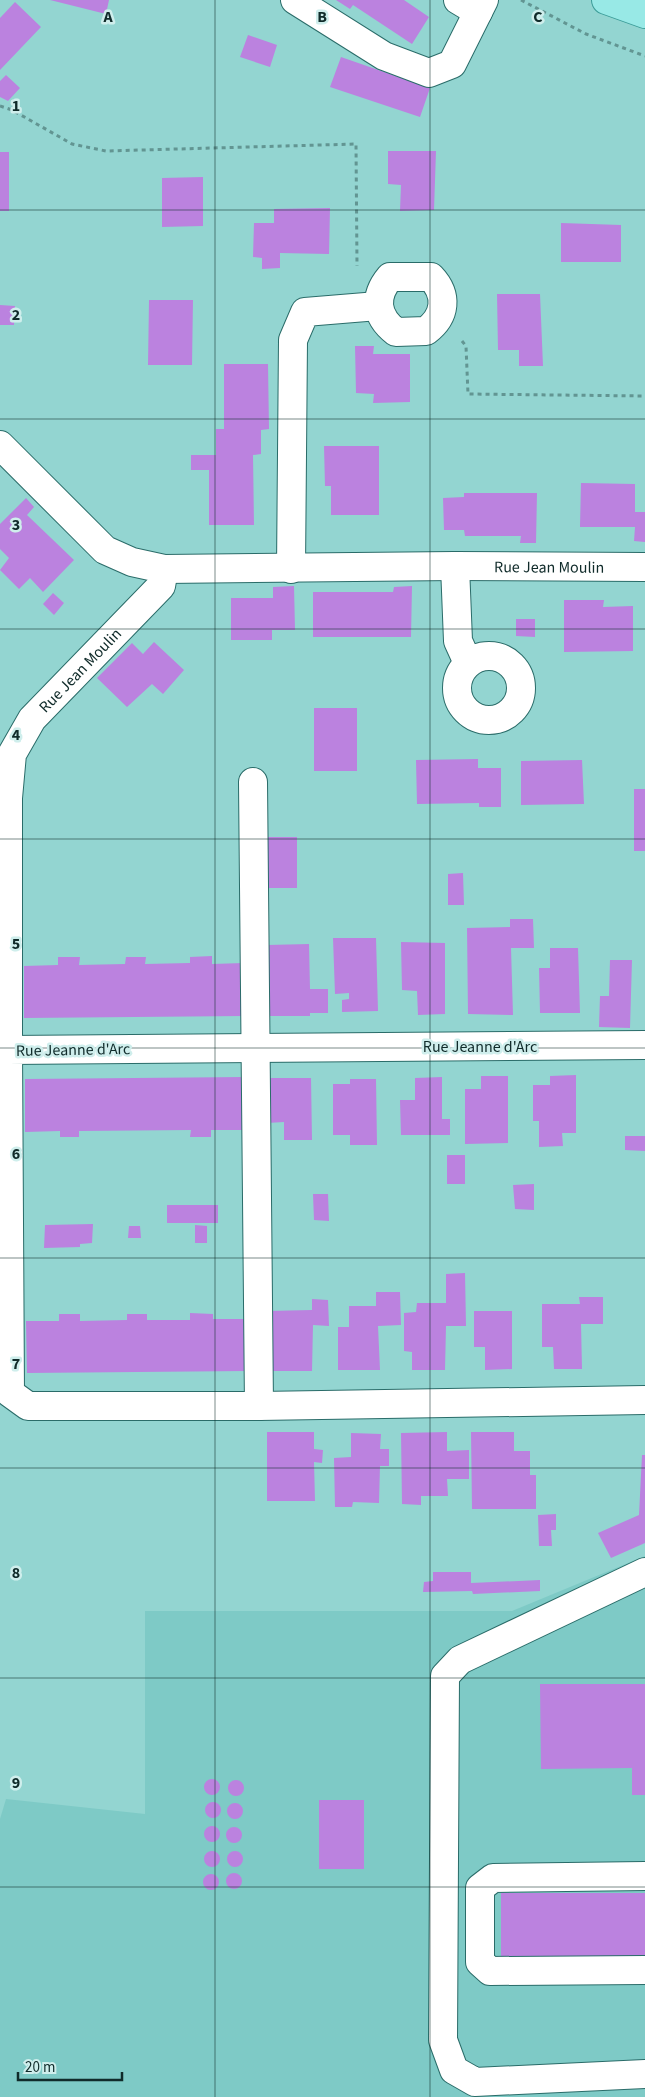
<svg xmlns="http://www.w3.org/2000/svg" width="645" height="2097" font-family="'Source Sans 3',sans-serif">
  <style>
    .built { fill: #7ecac6 }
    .building { fill: #bb82df }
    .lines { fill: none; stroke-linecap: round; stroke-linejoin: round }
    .minor-casing { stroke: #2a6c69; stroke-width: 30 }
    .major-casing { stroke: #3c9d99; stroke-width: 30 }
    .path { stroke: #629592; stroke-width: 3; stroke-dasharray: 4 4; stroke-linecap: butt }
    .minor { stroke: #fff; stroke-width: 28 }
    .major { stroke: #98e9e6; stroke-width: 28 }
    .grid { fill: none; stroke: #102b2a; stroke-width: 1; stroke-opacity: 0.55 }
    .labels { text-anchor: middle; stroke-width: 5; stroke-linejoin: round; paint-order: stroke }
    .street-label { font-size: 16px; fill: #102b2a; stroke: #cfeeec }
    .grid-label { font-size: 16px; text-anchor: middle; font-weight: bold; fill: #102b2a; stroke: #cfeeec; stroke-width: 5; stroke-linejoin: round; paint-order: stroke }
  </style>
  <rect width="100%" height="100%" fill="#93d5d1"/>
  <path class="built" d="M645 1556V2097H0V1819L6 1799 145 1814V1611H512Z"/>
  <path class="building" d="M50 0H109L106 14Z
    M336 0H404L429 17 412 44 353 5 350 9Z
    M15 2 41 27 0 70V18Z
    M248 35 277 45 270 67 240 57Z
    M341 57 430 88 420 117 330 87Z
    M6 75 20 88 8 101 0 97V81Z
    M388 151H436L434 210 400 211 401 185 388 184Z
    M0 152H9V211H0Z
    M203 177V226L162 227V178Z
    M330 208 329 254 280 253V268L262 269V258L253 257 254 223H274V209Z
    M561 223 621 225V262H561Z
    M497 294H540L543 366H519V350H498Z
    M149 300H193L192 365H148Z
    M0 305 15 306 14 325H0Z
    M355 346H374L373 354H410V402L373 403 374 394 356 393Z
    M224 364H268L269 429 261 430V454L253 455 254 525H209V470H191V455H216V429H224Z
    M324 446H379V515H331V486H325Z
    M581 483 635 484V512H645V542L634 541 635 527H580Z
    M464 493H537L536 543H520L521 536H465L464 530H444L443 498 464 497Z
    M26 498 34 507 27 515 74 560 43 592 30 578 19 589 0 570 9 558 0 549V524Z
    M294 586 295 630H272V640H231V598H273V587Z
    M412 586 411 637H313V592H393L394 587Z
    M53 593 64 603 54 615 43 604Z
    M564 600H604L603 607 633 606V651L564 652Z
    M516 619H535V637L516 636Z
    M154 642 184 670 163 694 152 684 127 707 97 678 132 643 143 654Z
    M314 708H357V771H314Z
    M478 759V768H501V807H479V803L417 804 416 760Z
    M582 760 584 804 521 805V761Z
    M634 789H645V851H634Z
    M265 837H297V888H266Z
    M463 873 464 905H448V874Z
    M510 919H533L534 948H511L513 1015 468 1014 467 928 510 927Z
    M333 938H376L378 1011 342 1012V1000L349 999V993L335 994Z
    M401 942 445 943V1014L418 1015 417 991 402 990Z
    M309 944 310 989H328V1013H310V1016H268L267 945Z
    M550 948H578L580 1013H540L539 968H550Z
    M212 956V964L244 963V1016L24 1018V966L58 965V957H80L79 965 125 964 126 957H146L145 964 190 963V957Z
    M610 960H632L630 1028 599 1027 600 996H609Z
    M576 1075V1133H562L563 1146 539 1147V1121H533V1085H550V1076Z
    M481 1076H508V1143L465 1144V1089H481Z
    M244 1077 245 1130H211V1137H190L191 1130 79 1131V1137H60V1131L25 1132V1079Z
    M442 1077V1119H450V1135H401L400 1100H415V1078Z
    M267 1078H311L312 1140H284V1122L267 1123Z
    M350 1079H376L377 1145H350V1135H333V1084H350Z
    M625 1136H645V1151L625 1150Z
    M447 1155H465V1184H447Z
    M534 1184V1210L515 1209 513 1185Z
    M313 1194H328L329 1221 314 1220Z
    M167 1205H218V1223H167Z
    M93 1224 92 1243 80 1244V1247L44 1248 45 1225Z
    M195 1225 207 1226V1243H195Z
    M129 1226H140L141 1238H128Z
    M465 1273 466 1326H446L445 1370H412V1352L404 1351V1313L416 1312 417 1303H446V1274Z
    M376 1292H400L401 1325 378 1326 380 1370H338V1327H349V1306H376Z
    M579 1297H603V1324H581L582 1369H554L553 1347H542V1304H580Z
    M312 1299 328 1300 329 1326 313 1325 312 1371H268V1311L312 1310Z
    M474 1311H512V1369L485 1370V1347H474Z
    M190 1313 213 1314V1319H247V1371L27 1373 26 1321H59V1314H80V1321L127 1320V1314H147V1320H190Z
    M267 1432H314V1449L323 1450 322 1463 314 1462 315 1501H267Z
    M447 1432V1451L469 1450V1479H447L448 1496H421V1505L402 1504 401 1433Z
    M471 1432H514V1451H530V1475H536V1509H472Z
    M351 1433 381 1434 380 1449H389V1466H380L379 1503 353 1502 352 1507H335L334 1458 351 1457Z
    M642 1455H645V1543L611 1558 598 1533 639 1515Z
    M556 1514V1530H551L552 1546H539L538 1515Z
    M433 1572H471V1583L540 1580V1591L473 1594 472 1591 423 1592 424 1582 433 1581Z
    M540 1684H645V1795H632V1768L541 1769Z
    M204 1787a8 8 0 1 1 16 0a8 8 0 1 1-16 0Z
    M228 1788a8 8 0 1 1 16 0a8 8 0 1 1-16 0Z
    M319 1800H364V1869H319Z
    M205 1810a8 8 0 1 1 16 0a8 8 0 1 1-16 0Z
    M227 1811a8 8 0 1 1 16 0a8 8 0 1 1-16 0Z
    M204 1834a8 8 0 1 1 16 0a8 8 0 1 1-16 0Z
    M226 1835a8 8 0 1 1 16 0a8 8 0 1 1-16 0Z
    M227 1859a8 8 0 1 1 16 0a8 8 0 1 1-16 0Z
    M204 1859a8 8 0 1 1 16 0a8 8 0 1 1-16 0Z
    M226 1881a8 8 0 1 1 16 0a8 8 0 1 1-16 0Z
    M203 1882a8 8 0 1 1 16 0a8 8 0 1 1-16 0Z
    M501 1893H645V1957H501Z"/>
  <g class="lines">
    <g class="minor-casing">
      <g id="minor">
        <path d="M295 0 384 56 429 73 452 64 484 0"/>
        <path d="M458 0 478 12"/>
        <path d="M390 277H431C448 295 446 316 426 331L396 332C375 316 374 296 390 277Z"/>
        <path id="s1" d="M0 445 105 550 132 562 164 569 455 566 645 567"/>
        <path d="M455 566 458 641 468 663"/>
        <path d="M291 569 293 340 305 312 378 306"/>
        <circle cx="489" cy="688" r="32"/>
        <path d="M253 782 259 1406"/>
        <path d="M645 1045 8 1050 10 1393 28 1406H259L645 1400"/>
        <path id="s2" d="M8 1050V798L12 754 32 719 161 586 164 569"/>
        <path d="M645 1572 460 1660 445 1676 443 2040 454 2070 475 2082 645 2074"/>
        <path d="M645 1876 493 1878 480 1888V1962L490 1971 645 1970"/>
      </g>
    </g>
    <g class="major-casing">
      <path id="major" d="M606 0 645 14"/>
    </g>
    <path class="path" d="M521 0 586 34 645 56
      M0 106 12 110 72 144 106 151 356 144 357 266
      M462 341 466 346 468 394 645 396"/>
    <use href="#minor" class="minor"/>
    <use href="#major" class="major"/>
  </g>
  <path class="grid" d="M215 0V2097M430 0V2097M0 210H645M0 419H645M0 629H645M0 839H645M0 1048H645M0 1258H645M0 1468H645M0 1678H645M0 1887H645"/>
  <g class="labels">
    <g class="street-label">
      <text dy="6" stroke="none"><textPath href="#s1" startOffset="596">Rue Jean Moulin</textPath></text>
      <text dy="6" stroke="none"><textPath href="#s2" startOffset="405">Rue Jean Moulin</textPath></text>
      <text x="480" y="1052">Rue Jeanne d'Arc</text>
      <text transform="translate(73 1049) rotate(-1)" y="6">Rue Jeanne d'Arc</text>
    </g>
  </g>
  <g class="grid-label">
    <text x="108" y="22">A</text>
    <text x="322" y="22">B</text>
    <text x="538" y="22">C</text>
    <text x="16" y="111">1</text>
    <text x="16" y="320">2</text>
    <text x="16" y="530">3</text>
    <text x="16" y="740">4</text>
    <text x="16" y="949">5</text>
    <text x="16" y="1159">6</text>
    <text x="16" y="1369">7</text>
    <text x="16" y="1578">8</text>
    <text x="16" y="1788">9</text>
  </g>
  <path d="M18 2072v8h104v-8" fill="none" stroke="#102b2a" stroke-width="2.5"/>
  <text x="25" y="2072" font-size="15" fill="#102b2a" stroke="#cfeeec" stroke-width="4" paint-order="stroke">20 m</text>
</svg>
